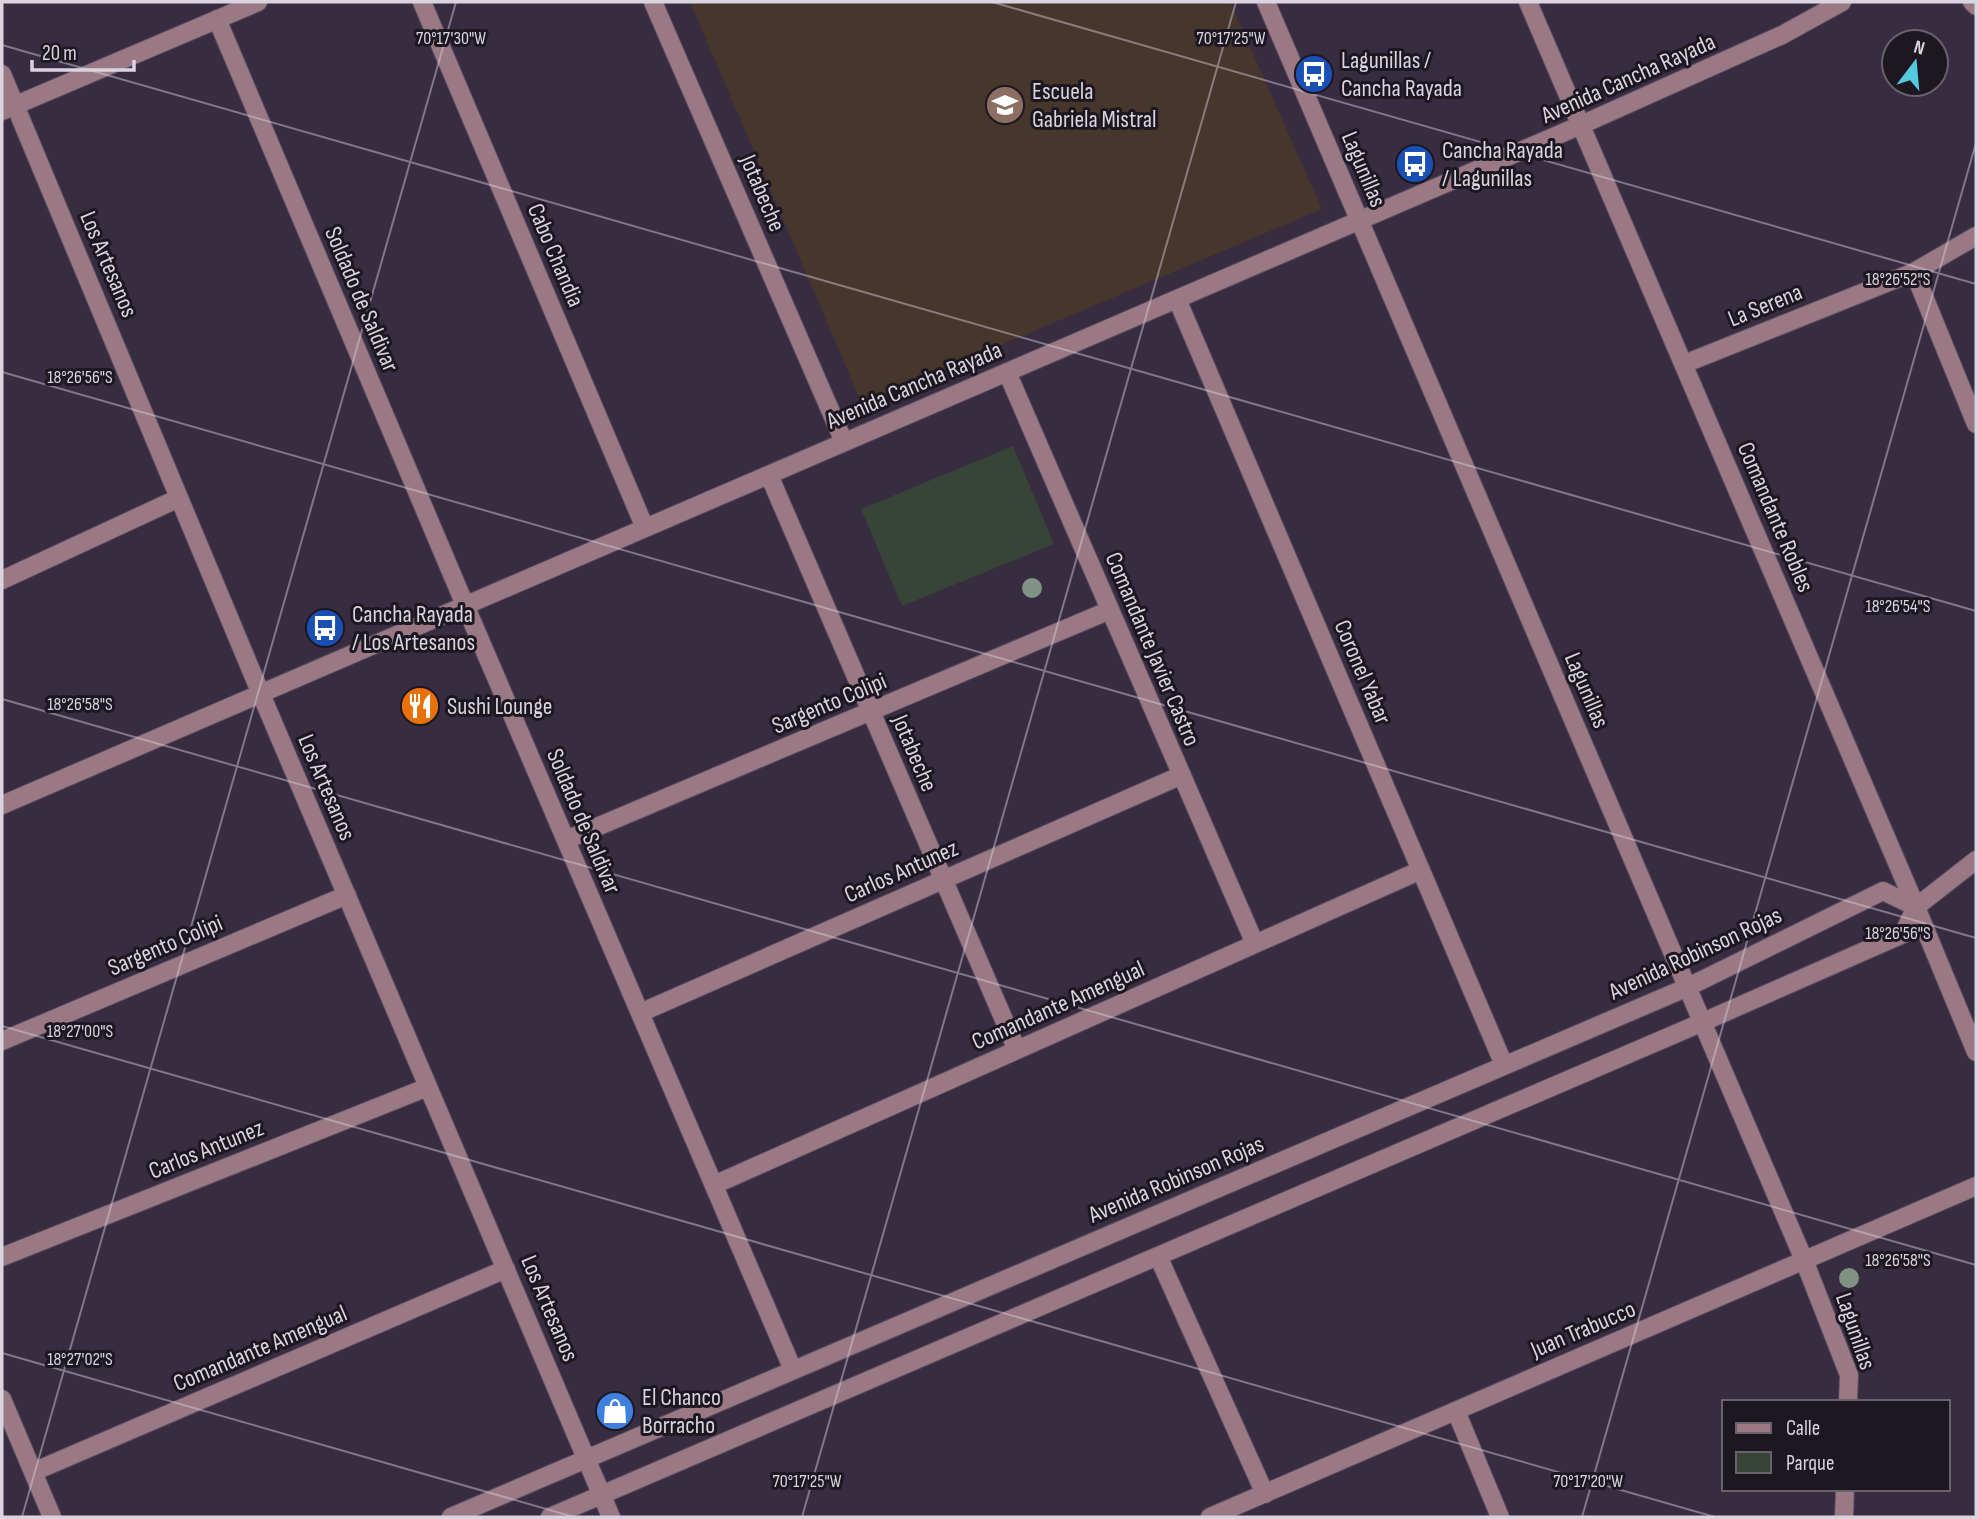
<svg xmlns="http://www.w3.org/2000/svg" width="1978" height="1519" font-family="'Sofia Sans Condensed',sans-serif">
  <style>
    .education { fill: #46362b }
    .green { fill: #374437 }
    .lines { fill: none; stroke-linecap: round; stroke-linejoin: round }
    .minor-casing { stroke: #554a5e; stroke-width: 20 }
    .minor { stroke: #9a7884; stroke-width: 18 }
    .tree { fill: #809284 }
    .ticks { fill: none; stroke: #dad3e0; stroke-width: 2; stroke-opacity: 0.45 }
    .labels { text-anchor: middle; stroke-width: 6; stroke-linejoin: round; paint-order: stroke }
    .poi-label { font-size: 24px; fill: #dad3e0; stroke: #1c1721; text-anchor: start }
    .street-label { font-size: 24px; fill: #dad3e0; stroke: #1c1721 }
    .ticks-label { font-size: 18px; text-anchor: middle; fill: #dad3e0; stroke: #1c1721; stroke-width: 6; stroke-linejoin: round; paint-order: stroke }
  </style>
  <rect width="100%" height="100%" fill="#382c41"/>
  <path class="education" d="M690 2H1230L1322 209 862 404Z"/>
  <path class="green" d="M1013 446 1054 544 902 606 861 509Z"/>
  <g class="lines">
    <g class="minor-casing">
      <path id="minor" d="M422 2 645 528
        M653 2 844 442
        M1266 2 1804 1260 1849 1375 1848 1402
        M1528 2 1916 907 1976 1052
        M1972 2 1976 6
        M217 19 465 605 793 1370
        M2 74 261 694 611 1517
        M2 111 258 2
        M1914 272 1976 424
        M1177 299 1504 1065
        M1684 364 1914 272 1976 236
        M1007 372 1255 944
        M769 475 1017 1050
        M2 580 179 498
        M2 805 1581 125 1782 35 1842 2
        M566 840 1110 610
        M640 1013 1182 775
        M2 1041 347 895
        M714 1185 1421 870
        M1158 1256 1265 1494
        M2 1257 428 1087
        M2 1399 52 1517
        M1456 1411 1500 1517
        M33 1472 506 1269
        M451 1517 1688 987 1883 891 1916 907
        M550 1517 1703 1022 1903 934 1916 907 1976 860
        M1210 1517 1976 1186
        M1844 1517 1845 1489"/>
    </g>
    <use href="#minor" class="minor"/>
  </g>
  <g class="tree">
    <circle cx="1032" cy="588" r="10"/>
    <circle cx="1849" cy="1278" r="10"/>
  </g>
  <path class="ticks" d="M992 2 1976 284M2 45 1976 611M2 372 1976 938M2 699 1976 1265M2 1026 1715 1517M2 1353 574 1517M22 1517 456 2M802 1517 1236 2M1582 1517 1976 143"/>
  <defs>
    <g id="bus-disc" transform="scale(2.0125)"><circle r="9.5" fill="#1a4fb4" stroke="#1c1721"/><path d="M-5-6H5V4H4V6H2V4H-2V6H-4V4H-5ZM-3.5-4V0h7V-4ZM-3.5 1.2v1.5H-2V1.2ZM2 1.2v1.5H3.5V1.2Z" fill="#fff"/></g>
    <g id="school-disc" transform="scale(2.0125)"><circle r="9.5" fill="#8d6e63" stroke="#1c1721"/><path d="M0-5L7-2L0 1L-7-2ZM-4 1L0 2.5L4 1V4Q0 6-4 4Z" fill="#fff"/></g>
    <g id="restaurant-disc" transform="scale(2.0125)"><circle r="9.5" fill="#e8710a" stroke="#1c1721"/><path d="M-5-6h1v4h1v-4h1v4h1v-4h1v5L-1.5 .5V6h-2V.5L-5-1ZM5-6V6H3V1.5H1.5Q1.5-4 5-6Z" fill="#fff"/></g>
    <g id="shop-disc" transform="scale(2.0125)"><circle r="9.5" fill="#3f7fe0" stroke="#1c1721"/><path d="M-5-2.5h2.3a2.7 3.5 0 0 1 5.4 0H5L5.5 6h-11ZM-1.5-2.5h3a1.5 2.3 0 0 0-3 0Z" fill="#fff"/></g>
  </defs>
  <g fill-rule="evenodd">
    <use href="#bus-disc" x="1314" y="74"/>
    <use href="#school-disc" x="1005" y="105"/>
    <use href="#bus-disc" x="1415" y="164"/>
    <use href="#bus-disc" x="325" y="628"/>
    <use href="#restaurant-disc" x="420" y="706"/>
    <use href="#shop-disc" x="615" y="1411"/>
  </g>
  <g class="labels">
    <g class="poi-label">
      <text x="1341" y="68">Lagunillas /<tspan x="1341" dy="28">Cancha Rayada</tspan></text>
      <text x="1032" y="99">Escuela<tspan x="1032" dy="28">Gabriela Mistral</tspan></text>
      <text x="1442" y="158">Cancha Rayada<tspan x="1442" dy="28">/ Lagunillas</tspan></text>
      <text x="352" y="622">Cancha Rayada<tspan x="352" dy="28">/ Los Artesanos</tspan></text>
      <text x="447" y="714">Sushi Lounge</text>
      <text x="642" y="1405">El Chanco<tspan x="642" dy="28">Borracho</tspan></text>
    </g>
    <g class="street-label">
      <text transform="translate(1628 78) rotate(-24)" y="8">Avenida Cancha Rayada</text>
      <text transform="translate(1364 169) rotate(67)" y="8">Lagunillas</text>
      <text transform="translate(763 193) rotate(67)" y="8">Jotabeche</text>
      <text transform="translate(556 255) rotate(67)" y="8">Cabo Chandia</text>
      <text transform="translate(109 264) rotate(67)" y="8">Los Artesanos</text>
      <text transform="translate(362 299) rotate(67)" y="8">Soldado de Saldivar</text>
      <text transform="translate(1765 305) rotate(-22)" y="8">La Serena</text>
      <text transform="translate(914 385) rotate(-23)" y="8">Avenida Cancha Rayada</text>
      <text transform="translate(1776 517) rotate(67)" y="8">Comandante Robles</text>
      <text transform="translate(1153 649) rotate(67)" y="8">Comandante Javier Castro</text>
      <text transform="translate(1363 672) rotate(67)" y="8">Coronel Yabar</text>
      <text transform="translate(1587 690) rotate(67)" y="8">Lagunillas</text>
      <text transform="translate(829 703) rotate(-23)" y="8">Sargento Colipi</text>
      <text transform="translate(915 753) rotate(67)" y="8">Jotabeche</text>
      <text transform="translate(327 787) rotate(67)" y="8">Los Artesanos</text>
      <text transform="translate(584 821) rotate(67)" y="8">Soldado de Saldivar</text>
      <text transform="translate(901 871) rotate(-24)" y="8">Carlos Antunez</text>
      <text transform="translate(165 945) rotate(-23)" y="8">Sargento Colipi</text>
      <text transform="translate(1695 953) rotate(-25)" y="8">Avenida Robinson Rojas</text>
      <text transform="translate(1058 1005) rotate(-24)" y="8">Comandante Amengual</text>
      <text transform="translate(206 1149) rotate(-22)" y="8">Carlos Antunez</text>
      <text transform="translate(1176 1179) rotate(-23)" y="8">Avenida Robinson Rojas</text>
      <text transform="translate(550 1308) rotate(67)" y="8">Los Artesanos</text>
      <text transform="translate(1583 1329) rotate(-23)" y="8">Juan Trabucco</text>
      <text transform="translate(1856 1331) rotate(71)" y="8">Lagunillas</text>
      <text transform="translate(260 1348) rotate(-23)" y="8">Comandante Amengual</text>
    </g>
  </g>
  <g class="ticks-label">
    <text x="451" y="44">70°17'30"W</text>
    <text x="1231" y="44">70°17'25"W</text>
    <text x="1898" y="285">18°26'52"S</text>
    <text x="80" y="383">18°26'56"S</text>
    <text x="1898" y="612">18°26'54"S</text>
    <text x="80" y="710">18°26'58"S</text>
    <text x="1898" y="939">18°26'56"S</text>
    <text x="80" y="1037">18°27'00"S</text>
    <text x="1898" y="1266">18°26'58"S</text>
    <text x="80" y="1365">18°27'02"S</text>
    <text x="807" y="1487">70°17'25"W</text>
    <text x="1588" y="1487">70°17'20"W</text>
  </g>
  <rect width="1978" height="1519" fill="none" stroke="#dad3e0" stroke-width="7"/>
  <rect x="1722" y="1400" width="228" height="91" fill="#1c1721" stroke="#68626d" stroke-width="2"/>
  <rect x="1736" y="1423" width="35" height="10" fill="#9a7884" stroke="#68626d" stroke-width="2"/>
  <text x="1786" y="1435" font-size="21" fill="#dad3e0">Calle</text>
  <rect x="1736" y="1452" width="35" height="21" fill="#374437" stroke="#68626d" stroke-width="2"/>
  <text x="1786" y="1470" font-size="21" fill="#dad3e0">Parque</text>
  <g transform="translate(1915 63) rotate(16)"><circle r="33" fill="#1c1721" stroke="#68626d" stroke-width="2"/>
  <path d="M0-5L12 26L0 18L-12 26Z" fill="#55cadf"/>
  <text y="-10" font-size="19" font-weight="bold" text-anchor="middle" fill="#dad3e0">N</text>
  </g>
  <path d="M32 60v10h102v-10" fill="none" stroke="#dad3e0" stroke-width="3.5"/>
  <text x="42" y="60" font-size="21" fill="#dad3e0" stroke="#1c1721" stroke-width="5" paint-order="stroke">20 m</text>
</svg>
